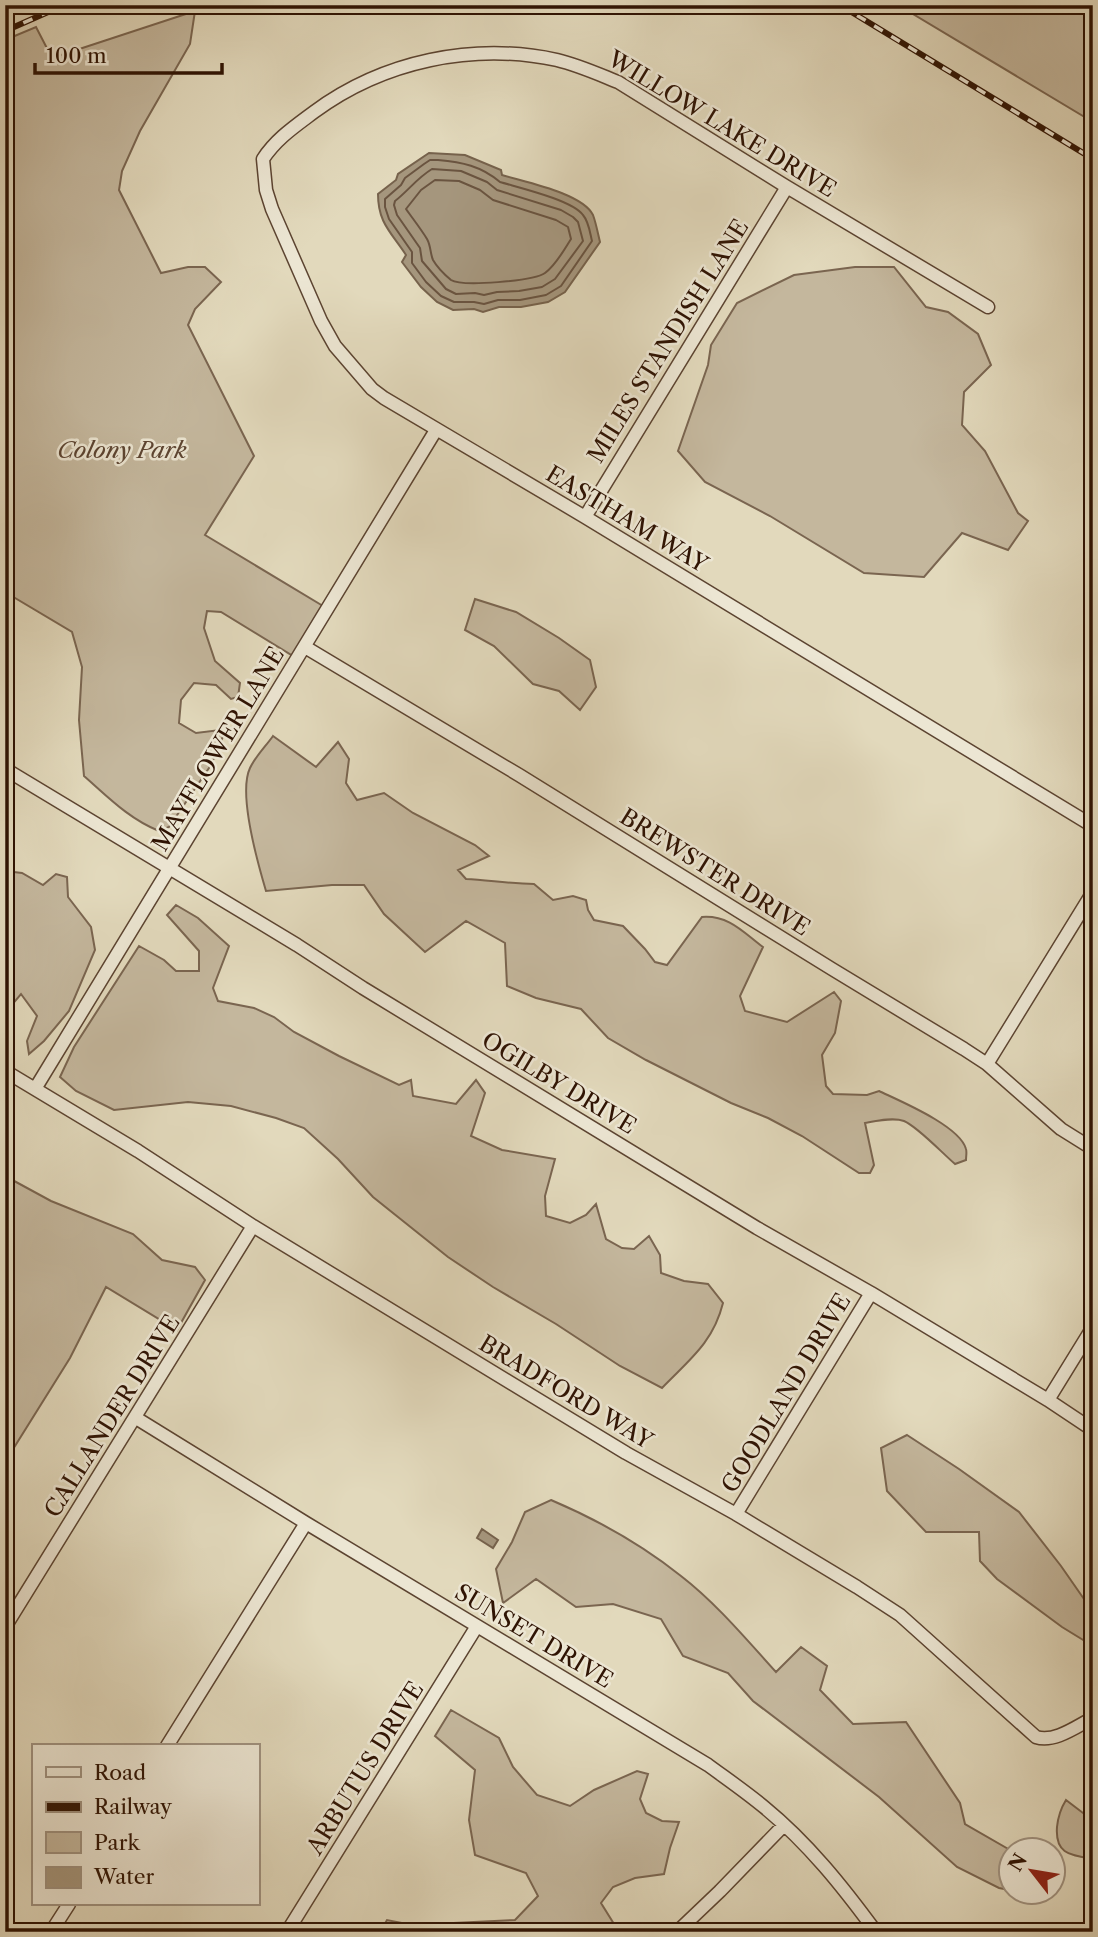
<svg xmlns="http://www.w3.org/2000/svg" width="1098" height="1937" font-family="'Libre Caslon Text',serif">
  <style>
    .green { fill: #c4b79d; stroke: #7a6550; stroke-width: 2 }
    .water { fill: #a5967d; stroke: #76624c; stroke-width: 2 }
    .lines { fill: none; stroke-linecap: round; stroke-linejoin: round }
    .shore { stroke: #6a5440; stroke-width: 2 }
    .street-casing { stroke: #5c4431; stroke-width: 15 }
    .street { stroke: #ece6d3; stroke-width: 12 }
    .rail-casing { stroke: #2f1303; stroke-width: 6 }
    .rail { stroke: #ece6d3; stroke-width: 3.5; stroke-dasharray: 10; stroke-linecap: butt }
    .labels { text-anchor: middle; stroke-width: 5; stroke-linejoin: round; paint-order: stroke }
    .street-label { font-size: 23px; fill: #2f1303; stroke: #ece6d3 }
    .park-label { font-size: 23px; font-style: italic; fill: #5c4431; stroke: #ece6d3 }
  </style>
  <rect width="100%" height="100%" fill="#e2d9bc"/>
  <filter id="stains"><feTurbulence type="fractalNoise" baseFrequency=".00286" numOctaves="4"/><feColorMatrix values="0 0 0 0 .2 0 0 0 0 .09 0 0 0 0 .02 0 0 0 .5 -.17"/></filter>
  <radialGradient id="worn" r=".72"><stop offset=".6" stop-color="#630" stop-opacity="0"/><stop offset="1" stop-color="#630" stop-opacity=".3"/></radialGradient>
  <path class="green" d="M898 5H1093V122Z
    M195 11 190 44 140 131 122 171 119 190 161 273 188 267H205L221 282 195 309 188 325 254 456 205 535 328 609 298 659 221 612 207 611 204 628 215 661 240 683 238 697 231 699 216 685 194 683 181 700 179 723 196 733 220 730 224 734 211 765 169 827 159 831C129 819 108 797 84 776L79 720 82 667 72 632 5 592V40L36 27 52 58Z
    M855 267H894L926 307 948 312 978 334 991 365 964 392 962 425 985 451 1018 513 1028 521 1008 550 962 533 924 577 864 573 770 516 705 482 678 451 708 365 711 345 737 303 794 275Z
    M475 599 516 612 559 638 590 660 596 687 580 710 559 691 533 684 494 646 465 630Z
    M273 736 316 767 338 742 349 759 346 783 357 800 384 793 413 813 475 845 489 856 458 870 466 879C488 880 511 884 534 884L553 900 573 896 586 900 588 910 594 920 623 926 645 949 655 962 667 965 702 917C729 915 743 932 763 947L740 996 745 1011 787 1022 834 992 841 1001 835 1033 822 1055 826 1086 833 1094 867 1095 879 1091C900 1101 960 1126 966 1149 967 1152 966 1156 966 1160L955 1164C942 1153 918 1127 904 1121 893 1117 876 1121 865 1123L874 1165 870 1173H859L802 1136 768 1118 731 1103 646 1060 608 1038 581 1009 536 998 507 986 505 943 466 921 425 952 384 914 364 885H332L266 891C258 864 238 793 250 768 255 757 266 746 273 736Z
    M5 871 22 873 43 885 56 874 67 877 68 897 91 927 95 950 69 1011 44 1041 29 1054 27 1041 37 1016 21 994 5 1013Z
    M176 905 198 918 229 946 213 988 218 1001 254 1008 274 1017 294 1032 339 1056 399 1085 411 1080 413 1096 456 1104 476 1080 485 1093 471 1136 502 1150 555 1159 545 1196 546 1216 570 1223 586 1215 596 1204 606 1239 622 1248 634 1249 649 1236 660 1255 661 1273 684 1281 708 1284 723 1303C713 1343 689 1360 662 1388L620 1366 556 1324 493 1287 448 1257 373 1197 338 1159 304 1128 276 1118 231 1106 188 1102 114 1110 76 1091 60 1077 74 1047 139 946 164 960 176 971H199V951L167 915Z
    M5 1176 51 1201 133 1234 162 1260 195 1267 205 1280 177 1330 106 1287 70 1358 5 1462Z
    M907 1435 959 1469 1019 1512 1061 1566 1093 1612V1646L1062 1627 997 1579 980 1561 979 1532H926L887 1491 881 1448Z
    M551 1500C598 1520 641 1544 681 1576 716 1603 746 1639 776 1672L801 1647 827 1666 820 1690 853 1724 906 1722 960 1803 965 1824 1010 1850V1890L999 1888 957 1867 879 1797 753 1701 728 1673 683 1656 661 1619 613 1604 576 1607 536 1579 503 1603 496 1569 512 1542 525 1512Z
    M451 1710 499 1738 513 1767 537 1795 570 1806 594 1790 637 1771 648 1774 640 1799 646 1813 662 1821 679 1822 670 1848 664 1874 635 1878 613 1887 601 1903 619 1932H581L576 1928 569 1932H380L387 1920 412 1925 515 1920 538 1896 526 1873 475 1855 469 1820 475 1770 435 1736Z
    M1066 1800 1083 1813 1093 1818V1859C1070 1855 1055 1854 1057 1827 1058 1817 1061 1808 1066 1800Z"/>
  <path class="water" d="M429 153 465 155 501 170 502 175C524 182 582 193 593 215 596 223 598 234 600 242L565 292 548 302 521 307H499L483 312 474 309 453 310 437 302 421 287 402 262 406 255C391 232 378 223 378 194L396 180 398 174Z
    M482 1529 498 1540 493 1548 477 1538Z"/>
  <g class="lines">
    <path class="shore" d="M438 160C462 162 481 166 500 182 520 188 572 200 583 215 589 222 590 233 592 241L561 286 546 295 520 300H498L484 304 474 302H454L441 296 426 282 412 263V252L389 219 385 207V199L401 185 405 178 424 164 430 160Z
      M432 169 461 171 487 182 497 190 561 210 573 217 578 222 583 241 555 279 542 287 519 291 497 292 484 295 475 293 456 294 446 289 422 261 420 248 397 215 394 205 395 201C408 191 417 178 432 169Z
      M435 180 459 181 480 190 493 200 556 220 568 227 571 239C564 250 556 265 545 273 534 281 462 287 451 280 445 275 437 267 433 260 430 253 431 246 427 239 421 229 413 219 406 209L421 190Z"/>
    <g class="street-casing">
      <path id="street" d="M988 307 787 187 618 82C598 74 578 65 557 60 473 42 383 61 314 112 294 127 276 139 263 159L266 190 272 209 321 321 335 346 372 389 384 398 585 517 1093 826
        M585 517 787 187
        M305 647 519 775 832 969 964 1049 987 1064 1061 1129 1093 1149
        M5 769 297 945 363 988 757 1228 871 1293 1048 1400 1093 1430
        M987 1064 1093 892
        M5 1071 138 1151 253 1226 626 1453 736 1514 857 1587 900 1615 1036 1737C1055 1743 1077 1726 1093 1718
        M35 1089 436 430
        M1048 1400 1093 1327
        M136 1418 306 1523 708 1765C727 1779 746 1792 764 1807 808 1843 843 1887 876 1932
        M736 1514 871 1293
        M5 1627 253 1226
        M167 1746 306 1523
        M51 1932 69 1904
        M287 1932 477 1626
        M677 1932 720 1891 784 1825"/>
    </g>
    <use href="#street" class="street"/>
    <g class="rail-casing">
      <path id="rail" d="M840 5 1093 159
        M5 31 64 5"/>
    </g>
    <use href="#rail" class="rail"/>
  </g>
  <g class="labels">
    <g class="street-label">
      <text transform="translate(722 124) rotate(31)" y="8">WILLOW LAKE DRIVE</text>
      <text transform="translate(668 341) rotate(-58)" y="8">MILES STANDISH LANE</text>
      <text transform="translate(627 519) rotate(31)" y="8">EASTHAM WAY</text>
      <text transform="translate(218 749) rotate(-59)" y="8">MAYFLOWER LANE</text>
      <text transform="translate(715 872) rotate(32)" y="8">BREWSTER DRIVE</text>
      <text transform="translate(559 1083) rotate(31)" y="8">OGILBY DRIVE</text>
      <text transform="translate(566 1392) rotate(31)" y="8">BRADFORD WAY</text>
      <text transform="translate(786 1393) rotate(-59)" y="8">GOODLAND DRIVE</text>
      <text transform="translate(112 1416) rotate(-58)" y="8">CALLANDER DRIVE</text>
      <text transform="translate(534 1636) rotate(31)" y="8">SUNSET DRIVE</text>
      <text transform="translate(365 1768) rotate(-58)" y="8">ARBUTUS DRIVE</text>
    </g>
    <g class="park-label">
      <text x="122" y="458">Colony Park</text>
    </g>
  </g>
  <rect width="1098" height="1937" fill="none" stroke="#e2d9bc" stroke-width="28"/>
  <rect x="7" y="7" width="1084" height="1923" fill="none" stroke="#2f1303" stroke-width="3.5"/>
  <rect x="14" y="14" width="1070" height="1909" fill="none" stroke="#2f1303" stroke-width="2"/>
  <rect x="32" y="1744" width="228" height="161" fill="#ece6d3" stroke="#a09280" stroke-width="2"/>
  <rect x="46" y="1767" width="35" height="10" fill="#ece6d3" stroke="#a09280" stroke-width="2"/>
  <text x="94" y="1780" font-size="21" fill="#2f1303">Road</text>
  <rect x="46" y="1802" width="35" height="10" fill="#2f1303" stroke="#a09280" stroke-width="2"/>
  <text x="94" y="1814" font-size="21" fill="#2f1303">Railway</text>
  <rect x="46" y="1832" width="35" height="21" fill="#c4b79d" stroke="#a09280" stroke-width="2"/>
  <text x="94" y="1850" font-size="21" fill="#2f1303">Park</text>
  <rect x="46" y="1867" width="35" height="21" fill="#a5967d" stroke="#a09280" stroke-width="2"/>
  <text x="94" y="1884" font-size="21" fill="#2f1303">Water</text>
  <g transform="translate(1032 1871) rotate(301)"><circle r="33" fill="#ece6d3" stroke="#a09280" stroke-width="2"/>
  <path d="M0-5L12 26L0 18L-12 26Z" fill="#8f2418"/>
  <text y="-10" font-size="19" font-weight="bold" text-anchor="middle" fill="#2f1303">N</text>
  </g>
  <path d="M35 63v10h187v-10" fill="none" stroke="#2f1303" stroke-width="3.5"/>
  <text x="46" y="63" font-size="21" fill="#2f1303" stroke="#ece6d3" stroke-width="5" paint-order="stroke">100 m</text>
  <rect width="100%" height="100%" filter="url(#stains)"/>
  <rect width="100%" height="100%" fill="url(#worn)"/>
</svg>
